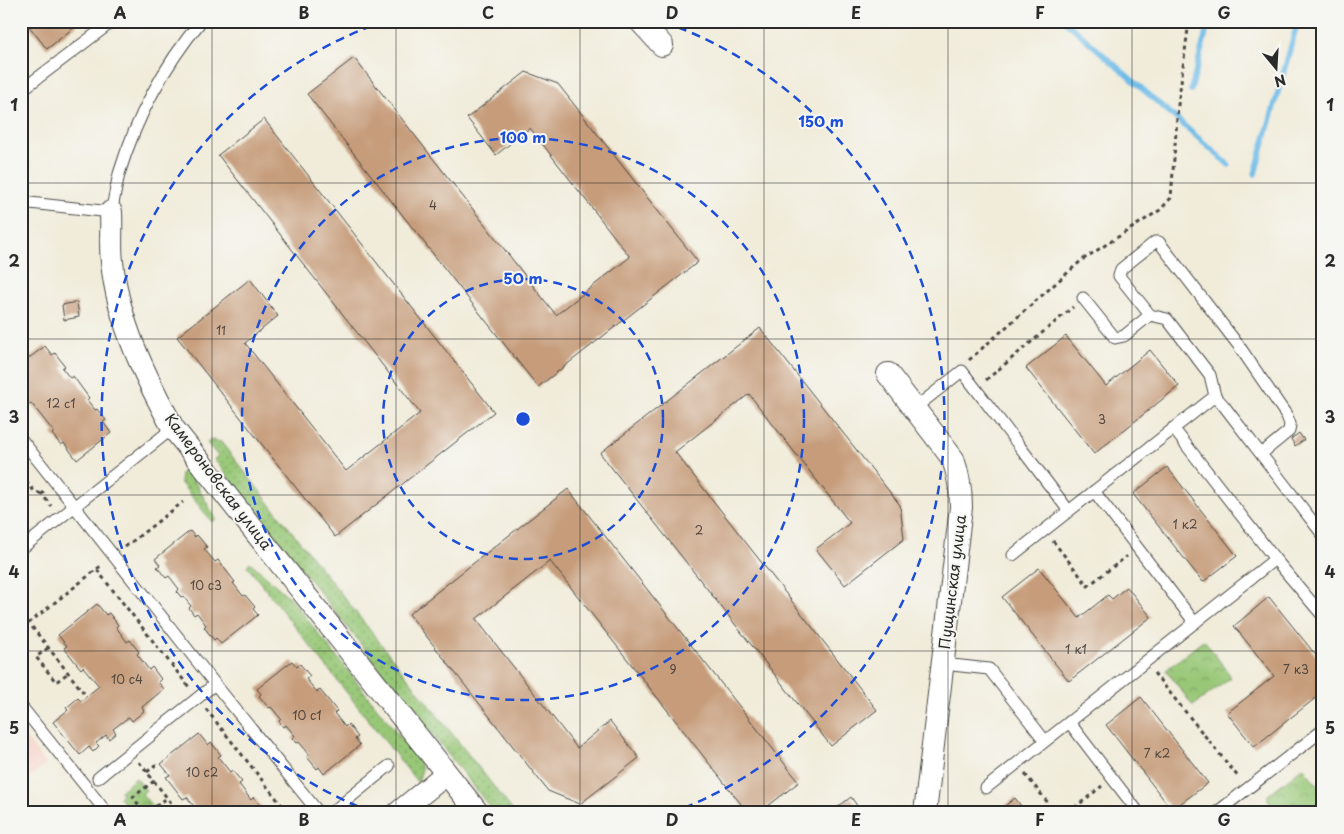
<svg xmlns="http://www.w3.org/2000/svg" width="1344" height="834" font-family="'Playpen Sans',sans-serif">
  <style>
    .built { fill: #f7d1c7 }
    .grass { fill: url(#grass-dots); stroke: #627a51 }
    .park { fill: url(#park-crowns); stroke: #627a51 }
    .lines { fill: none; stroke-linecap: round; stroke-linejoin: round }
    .stream { stroke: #6ebce8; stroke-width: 5.5 }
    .building { fill: #c69c7a }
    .lane-casing { stroke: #494845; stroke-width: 13 }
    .street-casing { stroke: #494845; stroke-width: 24 }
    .path { stroke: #494845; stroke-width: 3; stroke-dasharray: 4 4; stroke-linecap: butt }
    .lane { stroke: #fff; stroke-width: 11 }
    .street { stroke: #fff; stroke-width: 22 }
    .grid { fill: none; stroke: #2b2b2b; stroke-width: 1; stroke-opacity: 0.55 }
    .ring { fill: none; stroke: #1d4ed8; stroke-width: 2.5; stroke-dasharray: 9 6 }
    .labels { text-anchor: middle; stroke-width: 4; stroke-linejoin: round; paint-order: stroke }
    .number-label { font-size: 12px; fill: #52473f }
    .street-label { font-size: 15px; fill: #2b2b2b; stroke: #f6f6f2 }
    .centre { fill: #1d4ed8; stroke: #f6f6f2; stroke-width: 2.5 }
    .ring-label { font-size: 15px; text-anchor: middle; font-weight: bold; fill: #1d4ed8; stroke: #f6f6f2; stroke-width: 4; stroke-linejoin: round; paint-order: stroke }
    .neatline { fill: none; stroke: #2b2b2b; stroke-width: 2 }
    .grid-label { font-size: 16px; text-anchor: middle; font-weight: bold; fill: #2b2b2b }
  </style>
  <defs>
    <pattern id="grass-dots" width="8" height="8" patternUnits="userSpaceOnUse" patternTransform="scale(1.25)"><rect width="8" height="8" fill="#98c877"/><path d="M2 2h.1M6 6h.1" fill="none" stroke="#7ca362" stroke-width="1.8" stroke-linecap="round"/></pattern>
    <pattern id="park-crowns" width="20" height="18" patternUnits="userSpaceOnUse" patternTransform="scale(1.25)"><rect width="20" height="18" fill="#98c877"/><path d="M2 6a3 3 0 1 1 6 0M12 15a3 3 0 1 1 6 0" fill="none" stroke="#7ca362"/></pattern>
  </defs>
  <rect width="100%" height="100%" fill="#f6f6f2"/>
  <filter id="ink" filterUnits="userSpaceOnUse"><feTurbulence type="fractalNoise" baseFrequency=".02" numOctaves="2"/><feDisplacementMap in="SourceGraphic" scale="10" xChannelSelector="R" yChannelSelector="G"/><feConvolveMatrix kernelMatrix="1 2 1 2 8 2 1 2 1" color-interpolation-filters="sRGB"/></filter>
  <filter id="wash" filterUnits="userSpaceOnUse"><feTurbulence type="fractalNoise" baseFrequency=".0096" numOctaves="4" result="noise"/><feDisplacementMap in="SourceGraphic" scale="20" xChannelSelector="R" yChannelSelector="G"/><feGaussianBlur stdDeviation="1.12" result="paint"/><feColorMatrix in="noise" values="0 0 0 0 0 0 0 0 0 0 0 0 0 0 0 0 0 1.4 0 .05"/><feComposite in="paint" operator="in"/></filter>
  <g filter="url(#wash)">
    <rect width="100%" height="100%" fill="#f1ecda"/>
    <path class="built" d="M21 732 46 764 21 784Z"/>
    <path class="grass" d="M211 440 221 442 514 812 517 813H496L485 801 214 459 218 456 207 443Z
      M187 468 216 519 212 522 180 482 181 473Z
      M250 562 291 599 417 758 422 769 418 783 247 566Z"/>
    <path class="park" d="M1204 640 1230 675 1229 679 1193 706 1166 670Z
      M1303 767 1323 792V809L1318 813H1277L1268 800V795Z
      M136 778 146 790 142 794 155 810 151 813H132L119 797 122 794 120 791Z"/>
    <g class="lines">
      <path class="stream" d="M1065 21 1229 165
        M1191 90 1209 21
        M1255 174 1298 21"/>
    </g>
    <g id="blocks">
      <path class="building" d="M25 21H82L47 49Z
        M354 58 556 315 630 257 530 128 496 155 467 118 526 72 558 84 698 262 538 387 307 94Z
        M264 119 494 412 335 537 177 337 250 279 278 316 245 343 346 471 420 413 218 155Z
        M77 302 79 317 64 320 62 305Z
        M760 328 900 505 904 539 845 585 816 549 850 523 749 394 675 452 877 710 831 746 600 453Z
        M1066 336 1106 386 1150 350 1179 386 1094 454 1026 368Z
        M45 346 52 355 55 353 65 366 62 368 70 378 73 376 89 398 87 400 95 410 97 409 106 420 103 422 111 433 77 460 64 443 61 445 52 434 54 432 31 403 28 405 21 396V364Z
        M1299 433 1304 440 1295 446 1291 439Z
        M1167 467 1237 556 1203 582 1133 494Z
        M568 489 799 782 759 813H748L550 561 476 619 577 748 610 721 639 758 580 804 548 791 409 614Z
        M190 531 195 537 197 535 207 547 204 549 215 562 218 560 235 582 233 583 243 596 245 595 255 607 253 609 258 615 221 644 216 638 214 640 204 627 206 625 197 613 194 615 189 608 191 606 183 596 181 597 177 592 179 589 169 576 166 578 157 567 160 565 155 559Z
        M1039 568 1079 618 1108 595 1112 599 1127 587 1151 617 1069 681 1002 597Z
        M1269 597 1323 664V692L1254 747 1227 713 1274 676 1234 626Z
        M97 604 106 615 109 613 118 625 116 627 127 642 130 640 139 652 137 654 149 670 152 667 161 679 158 682 164 689 142 707 144 711 132 721 129 717 113 729 116 733 109 739 106 735 96 743 99 746 93 752 89 747 80 755 53 722 68 710 66 708 78 698 81 701 99 686 83 667 81 669 64 648 67 646 58 635Z
        M292 661 297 667 300 664 310 676 306 679 317 692 320 690 337 711 334 713 345 727 348 724 358 737 355 739 360 745 324 774 319 767 317 769 307 757 309 754 299 742 297 743 292 738 295 736 286 725 283 727 279 721 281 719 271 707 269 708 259 696 261 694 257 689Z
        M1141 697 1208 783 1172 810 1106 725Z
        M199 734 208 745 211 742 221 755 218 757 230 772 232 770 242 782 239 784 251 800 254 797 263 809 261 811 262 813H199L187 797 183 799 166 777 170 775 161 764Z
        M851 797 862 813H830Z
        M1015 798 1026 813H996Z"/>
    </g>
  </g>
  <g filter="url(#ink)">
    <use href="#blocks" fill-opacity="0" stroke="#494845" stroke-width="1"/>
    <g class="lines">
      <g class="lane-casing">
        <path id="lane" d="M27 86 113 21
          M21 202 111 212C114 200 116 187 119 174 136 118 164 66 201 21
          M1083 298 1115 338 1124 336 1150 315
          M915 408 962 371 1069 511
          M1173 428 1275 559 1323 616
          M21 439 215 684 319 813
          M1261 454 1289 431 1290 424 1287 416 1239 346 1159 242H1155L1121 269 1119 276 1150 315 1167 319 1210 375 1215 396 1224 406 1323 535
          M1094 491 1195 623
          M21 549 173 428
          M1013 555 1215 396
          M943 664 989 669 1045 741
          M21 706 107 813
          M1069 722 1139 813
          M98 778 215 684
          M986 788 1275 559
          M331 813 389 766
          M1216 813 1323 730"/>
      </g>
      <g class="street-casing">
        <path id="street" d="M640 21 662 45
          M111 212C112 229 110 246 112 262 118 322 145 376 173 428L478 813
          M888 374 953 459C959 476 961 489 961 507L925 813
          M398 813 446 774"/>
      </g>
      <path class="path" d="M969 360 1082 260 1160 210 1171 198 1178 105 1189 21
        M986 380 1073 307
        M21 475 35 492 42 494
        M44 492 42 494 51 506
        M1053 541 1088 586 1127 556
        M125 547 183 502
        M97 570 189 687
        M48 648 36 657 56 682 68 673
        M1154 673 1239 778
        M84 693 29 623 102 565
        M206 709 288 813
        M139 762 179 813
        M147 772 158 763
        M1025 774 1056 813
        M154 781 133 797 141 808 151 810 167 798
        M1068 813 1102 786"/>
      <use href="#lane" class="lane"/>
      <use href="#street" class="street"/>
    </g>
  </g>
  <path class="grid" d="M212 21V813M396 21V813M580 21V813M764 21V813M948 21V813M1132 21V813M21 183H1323M21 339H1323M21 495H1323M21 651H1323"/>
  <g class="ring">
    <circle cx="523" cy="419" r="140"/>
    <circle cx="523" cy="419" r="281"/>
    <path d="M372 812A421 421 0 0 1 382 22M664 22A421 421 0 0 1 674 812"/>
  </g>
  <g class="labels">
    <g class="number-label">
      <text x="433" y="210">4</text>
      <text x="221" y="335">11</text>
      <text x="61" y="408">12 с1</text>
      <text x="1102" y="424">3</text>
      <text x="1185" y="529">1 к2</text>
      <text x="699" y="535">2</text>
      <text x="206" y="590">10 с3</text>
      <text x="1076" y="654">1 к1</text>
      <text x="673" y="674">9</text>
      <text x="1296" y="674">7 к3</text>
      <text x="127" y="684">10 с4</text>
      <text x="307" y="720">10 с1</text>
      <text x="1157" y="758">7 к2</text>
      <text x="202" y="777">10 с2</text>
    </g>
    <g class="street-label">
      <text transform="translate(218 482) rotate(53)" y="5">Камероновская улица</text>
      <text transform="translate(953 582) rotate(-83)" y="5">Пущинская улица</text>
    </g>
  </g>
  <circle cx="523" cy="419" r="8" class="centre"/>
  <g class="ring-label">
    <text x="821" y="127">150 m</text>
    <text x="523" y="143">100 m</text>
    <text x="523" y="284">50 m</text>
  </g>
  <rect width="1344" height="834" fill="none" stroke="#f6f6f2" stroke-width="55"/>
  <g transform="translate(1276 68) rotate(162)" stroke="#f6f6f2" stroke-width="4" paint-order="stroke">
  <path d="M0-4L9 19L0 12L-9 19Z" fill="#2b2b2b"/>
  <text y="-8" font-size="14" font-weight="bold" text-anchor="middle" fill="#2b2b2b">N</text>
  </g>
  <rect x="28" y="28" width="1288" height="778" class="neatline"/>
  <g class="grid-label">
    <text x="120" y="19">A</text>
    <text x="304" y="19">B</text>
    <text x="488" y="19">C</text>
    <text x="672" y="19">D</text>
    <text x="856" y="19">E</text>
    <text x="1040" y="19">F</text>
    <text x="1224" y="19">G</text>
    <text x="14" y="111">1</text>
    <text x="1330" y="111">1</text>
    <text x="14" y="267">2</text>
    <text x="1330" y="267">2</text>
    <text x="14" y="423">3</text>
    <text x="1330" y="423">3</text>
    <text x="14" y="578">4</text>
    <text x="1330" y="578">4</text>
    <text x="14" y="734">5</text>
    <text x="1330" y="734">5</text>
    <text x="120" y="826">A</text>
    <text x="304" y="826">B</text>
    <text x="488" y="826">C</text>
    <text x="672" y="826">D</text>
    <text x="856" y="826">E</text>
    <text x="1040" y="826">F</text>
    <text x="1224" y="826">G</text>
  </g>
</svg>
